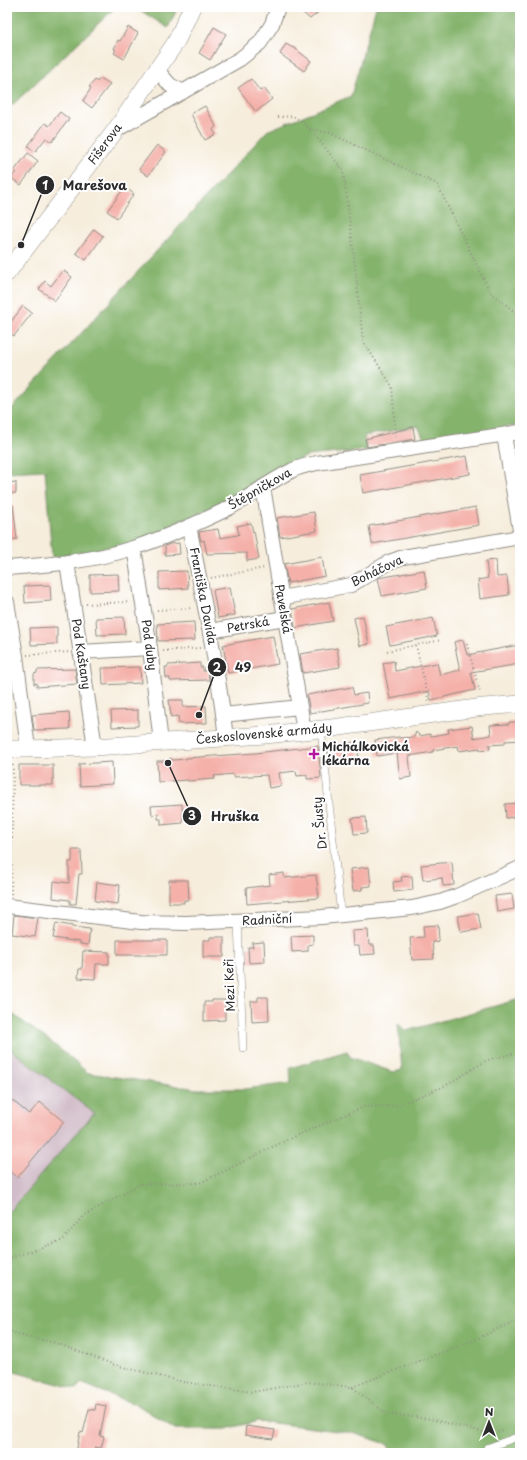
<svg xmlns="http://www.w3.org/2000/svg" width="527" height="1460" font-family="'Playpen Sans',sans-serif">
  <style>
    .industrial { fill: #d1bdc9 }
    .forest { fill: #84b36c; stroke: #586f4c }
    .building { fill: #f4b0a9 }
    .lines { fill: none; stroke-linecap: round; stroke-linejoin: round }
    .service-casing { stroke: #908c84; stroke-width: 8 }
    .minor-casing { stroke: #908c84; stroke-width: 16 }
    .tertiary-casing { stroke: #908c84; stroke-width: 18 }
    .path { stroke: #908c84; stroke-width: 2; stroke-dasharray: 1 3; stroke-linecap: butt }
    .service { stroke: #fff; stroke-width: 7 }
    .minor { stroke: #fff; stroke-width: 14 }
    .tertiary { stroke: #fff; stroke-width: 17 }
    .poi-dot { fill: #b5179e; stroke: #fff; stroke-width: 1.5 }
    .labels { text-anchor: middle; stroke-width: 4; stroke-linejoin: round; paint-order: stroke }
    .street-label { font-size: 12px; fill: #2b2b2b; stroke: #fff }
    .poi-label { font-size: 12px; font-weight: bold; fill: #2b2b2b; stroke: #fff; text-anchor: start }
    .leader { fill: none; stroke: #2b2b2b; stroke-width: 1.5 }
    .callout-dot { fill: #2b2b2b; stroke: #fff; stroke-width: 1.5 }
    .mark-label { font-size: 12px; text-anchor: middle; font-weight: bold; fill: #fff }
    .callout-label { font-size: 13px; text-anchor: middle; font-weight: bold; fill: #2b2b2b; stroke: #fff; stroke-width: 4; stroke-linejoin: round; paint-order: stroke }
  </style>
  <rect width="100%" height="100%" fill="#fff"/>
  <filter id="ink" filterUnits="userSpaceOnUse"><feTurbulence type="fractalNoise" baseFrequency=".025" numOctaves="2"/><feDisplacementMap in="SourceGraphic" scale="8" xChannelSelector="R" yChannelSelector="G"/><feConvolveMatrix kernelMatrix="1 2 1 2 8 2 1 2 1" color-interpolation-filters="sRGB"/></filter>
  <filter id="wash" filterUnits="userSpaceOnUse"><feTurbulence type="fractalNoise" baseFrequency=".012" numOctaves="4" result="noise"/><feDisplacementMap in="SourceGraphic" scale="16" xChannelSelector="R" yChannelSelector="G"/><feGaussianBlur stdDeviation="0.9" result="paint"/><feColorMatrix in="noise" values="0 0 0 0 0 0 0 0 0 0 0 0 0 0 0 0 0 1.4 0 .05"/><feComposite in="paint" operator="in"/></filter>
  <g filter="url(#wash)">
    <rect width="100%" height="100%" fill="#f6eddc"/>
    <path class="industrial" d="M7 1047 94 1113 7 1214Z"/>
    <path class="forest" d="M7 7H116L7 110Z
      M135 7H178L168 28Z
      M376 7H520V425L425 441 418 426 364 436 367 450 307 456 209 509 141 542 52 557 45 470 7 472V414L267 131 351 96Z
      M520 999V1451L517 1453H393L387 1444 353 1433 258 1421 226 1429H175L139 1406 81 1383 77 1389 7 1370V1214L94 1113 7 1047V1010L55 1045 88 1073 197 1089H245L291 1083 290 1068 347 1051 350 1057 393 1072 402 1070 398 1024 406 1031Z"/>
    <g id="blocks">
      <path class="building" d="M296 7H325L310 19Z
        M128 27 138 33 124 59 114 53 116 50 114 49 118 40 120 41Z
        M214 27 226 34 210 60 199 53Z
        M286 44 293 48V47L311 61 304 71 280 54Z
        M100 78 110 84 92 108 83 101 91 88 89 87 95 80 97 82Z
        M251 79 260 91 264 88 272 99 256 112 238 88Z
        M205 106 216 126 213 130 216 134 205 140 191 114Z
        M60 112 69 119 52 142 46 138 35 152 28 146 45 123 49 126Z
        M157 145 166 152 148 176 139 169Z
        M28 153 38 161 21 185 11 178 16 172 14 171Z
        M125 187 134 194 117 218 107 211Z
        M94 229 103 236 86 260 76 253Z
        M63 270 72 277 55 301 39 289 45 281 51 286Z
        M23 306 32 313 14 336 7 331V327Z
        M413 427 415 439 367 447 365 439Z
        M467 456 470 474 363 493 360 475Z
        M16 482V493L7 494V483Z
        M7 505H13L17 539 7 541Z
        M476 507 479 525 372 544 369 526Z
        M314 512 317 531 280 537 277 518Z
        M251 523 253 532 254 531 259 559 247 561V553L207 554 204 540 201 541 199 532 218 529 220 538 238 535 239 534 237 526Z
        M179 543 180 554 165 555V546L170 544Z
        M322 557 325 576 288 583 284 564Z
        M496 560 497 577 507 576 509 595 480 599 478 580 488 578 486 561Z
        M424 570 427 588 382 596 378 578Z
        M187 571 188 588 159 590V572Z
        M118 574 119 591 90 592V575Z
        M50 585 51 601 25 603 24 586Z
        M230 587 235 615 218 618 213 590Z
        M329 602 333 621 295 628 292 609Z
        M363 616 369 644 360 646 354 618Z
        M124 617 125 634 97 635 96 618Z
        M433 618 437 636 390 645 386 627Z
        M194 622 195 640 158 641 157 624Z
        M57 627V644L31 645 30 628Z
        M273 636 278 664 228 673 223 645Z
        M463 640 467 655 519 645 520 664 471 672 475 690 431 700 429 691 390 699 383 663 394 661 395 671 437 663 440 675 460 670 454 642Z
        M337 648 340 667 303 673 300 654Z
        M200 663V667H203V671H208L209 680 170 681V678H166L165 667H168V665Z
        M140 667 141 683 103 685 102 668Z
        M75 669 77 684 37 687V683L34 684V674L37 673V670Z
        M352 687 354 695 367 693 368 703 310 713 307 695Z
        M169 700H183V707L206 706 207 723 179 724 178 716 171 717Z
        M138 710V726L112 727 111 711Z
        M69 712 70 729 34 730 32 715Z
        M509 722H520V740L505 741V744L489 745 490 749 480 750V748L459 751 458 746 433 750V752L409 756 411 777 400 779 397 753 377 756 375 740 399 737V738L414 737 416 732 420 736 430 734 431 736 449 733 448 729 472 726 474 738 491 735 490 725 509 724Z
        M357 742 359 761 330 765 328 745Z
        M318 746 321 778 307 779V775L297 776 296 771 279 773 281 786 269 788 267 775 234 777V774L214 776 215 779 188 781V780L158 782 157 761H168L170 758 173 760 186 759V758L255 753Z
        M112 762 113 784 80 786 79 764Z
        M19 765H53V785H19Z
        M520 803V815H515V817L506 818 505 804Z
        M182 804 183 823 161 825V819H158V814L152 815 151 806Z
        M366 817 367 833 354 834 352 818Z
        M72 850H81L82 874H79L76 904H70V900L53 898 54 881 69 883V862H72Z
        M452 862 454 885 443 886 442 878 423 880 421 865Z
        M369 867 371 886 362 887V890L353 891 350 869Z
        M284 873V878L316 875 319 898 247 904 246 888 270 885 269 875Z
        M412 876 413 890 394 892 393 882 402 881 401 877Z
        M169 880H188L189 900H184V903H169Z
        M97 882 120 885 118 904 95 901Z
        M512 894 514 909 497 912 495 896Z
        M478 913 481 929 461 932 458 916Z
        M14 915 38 918 35 937 12 934Z
        M56 923 72 926V927L90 929 88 945 80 944V942L53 938Z
        M438 925 439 941 432 942 434 959 412 960 410 938 424 937 423 926Z
        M368 930 369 945H374L375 954 360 955 359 946H353L352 931Z
        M313 935V944L308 945V951L292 952 291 936Z
        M210 937H224V957H203V940H210Z
        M117 940H167V955H117Z
        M264 942 265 962 249 963 248 947H253L252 943Z
        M83 951 109 952V964H96L95 979 78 978 79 969H82Z
        M258 997H268L269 1021 252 1022 251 1001H258Z
        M212 1000H225V1020L204 1021V1002H212Z
        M7 1096 29 1114 40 1102 64 1122 17 1178 7 1169Z
        M96 1404 106 1406 100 1436 104 1437 101 1448 95 1447 93 1453H76L80 1432 83 1433 89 1409 95 1410Z
        M246 1426 275 1430 273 1439 245 1435Z"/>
    </g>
  </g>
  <g filter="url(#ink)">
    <use href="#blocks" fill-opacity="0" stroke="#908c84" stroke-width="1"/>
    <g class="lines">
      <g class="service-casing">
        <path id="service" d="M321 729 341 915
          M238 922 243 1048
          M487 1448 520 1436"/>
      </g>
      <g class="minor-casing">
        <path id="minor" d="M157 70 170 85 183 92
          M116 130 240 59 260 43 272 24 278 7
          M504 435 520 530
          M263 487 304 731
          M189 526C203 597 218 667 226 738
          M134 548 150 648 161 743
          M67 562 95 747
          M7 568C49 565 93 561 133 548 164 538 196 524 225 510 248 499 268 482 291 471 298 467 308 465 317 463L520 432
          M281 598 351 585 389 562 403 557 520 537
          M7 602 16 656 27 741 26 749
          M210 631 285 618
          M80 652 150 648
          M223 715 300 707
          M7 906 141 922 186 923 322 917 412 908 440 902 457 896 520 868"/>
      </g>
      <g class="tertiary-casing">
        <path id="tertiary" d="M7 273 115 131 176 42 192 7
          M7 749H26L95 747 265 735 332 728 484 707 520 704"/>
      </g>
      <path class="path" d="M278 117 293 116 301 121 310 129 330 133 437 184 490 292 515 312 520 315
        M310 129 343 170 352 238 363 341 392 386 396 438
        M211 578 264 568
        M86 604 130 602
        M157 610 193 608
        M467 644 480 693
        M416 645 429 702
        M163 651 200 648
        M387 651 441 640
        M27 655 69 652
        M11 894 13 762
        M7 1259 63 1240 83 1216 140 1184 200 1183 295 1136 364 1107 395 1106 445 1086 487 1060 520 1052
        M7 1330 25 1337 53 1342 115 1365 183 1382 253 1392 308 1382 352 1387 387 1414 430 1419 490 1434 503 1431
        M352 1387 477 1339 520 1318"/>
      <use href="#service" class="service"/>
      <use href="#minor" class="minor"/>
      <use href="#tertiary" class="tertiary"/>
    </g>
  </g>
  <path class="poi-dot" d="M312 748h4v4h4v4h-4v4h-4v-4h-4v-4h4z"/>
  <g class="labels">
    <g class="street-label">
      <text transform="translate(105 144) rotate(-53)" y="4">Fišerova</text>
      <text transform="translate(260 489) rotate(-30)" y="4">Štěpničkova</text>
      <text transform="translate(377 571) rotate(-26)" y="4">Boháčova</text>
      <text transform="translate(203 596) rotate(79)" y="4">Františka Davida</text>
      <text transform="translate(283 609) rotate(80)" y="4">Pavelská</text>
      <text transform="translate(248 625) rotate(-10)" y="4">Petrská</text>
      <text transform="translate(149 645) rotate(82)" y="4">Pod duby</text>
      <text transform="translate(81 654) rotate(81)" y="4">Pod Kaštany</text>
      <text transform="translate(264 734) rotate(-5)" y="4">Československé armády</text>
      <text transform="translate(320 823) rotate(-96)" y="4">Dr. Šusty</text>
      <text transform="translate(267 920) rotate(-3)" y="4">Radniční</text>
      <text transform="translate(230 985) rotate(-92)" y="4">Mezi Keři</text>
    </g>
    <g class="poi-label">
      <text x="322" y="751">Michálkovická<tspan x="322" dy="14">lékárna</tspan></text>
    </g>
  </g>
  <path class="leader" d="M21 245L45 185M199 715L217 667M168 763L192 816"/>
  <g class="callout-dot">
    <circle cx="21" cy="245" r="4"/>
    <circle cx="199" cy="715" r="4"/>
    <circle cx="168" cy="763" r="4"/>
    <circle cx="45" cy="185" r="10"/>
    <circle cx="217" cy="667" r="10"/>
    <circle cx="192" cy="816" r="10"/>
  </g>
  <g class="mark-label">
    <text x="45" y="190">1</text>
    <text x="217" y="672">2</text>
    <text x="192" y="820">3</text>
  </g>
  <g class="callout-label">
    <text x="95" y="190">Marešova</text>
    <text x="243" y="672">49</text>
    <text x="235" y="821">Hruška</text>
  </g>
  <rect width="527" height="1460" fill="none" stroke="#fff" stroke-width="24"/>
  <g transform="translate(489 1422)" stroke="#ffffff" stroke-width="3" paint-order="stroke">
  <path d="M0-3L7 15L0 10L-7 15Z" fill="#2b2b2b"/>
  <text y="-6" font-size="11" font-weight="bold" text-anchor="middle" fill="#2b2b2b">N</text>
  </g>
</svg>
